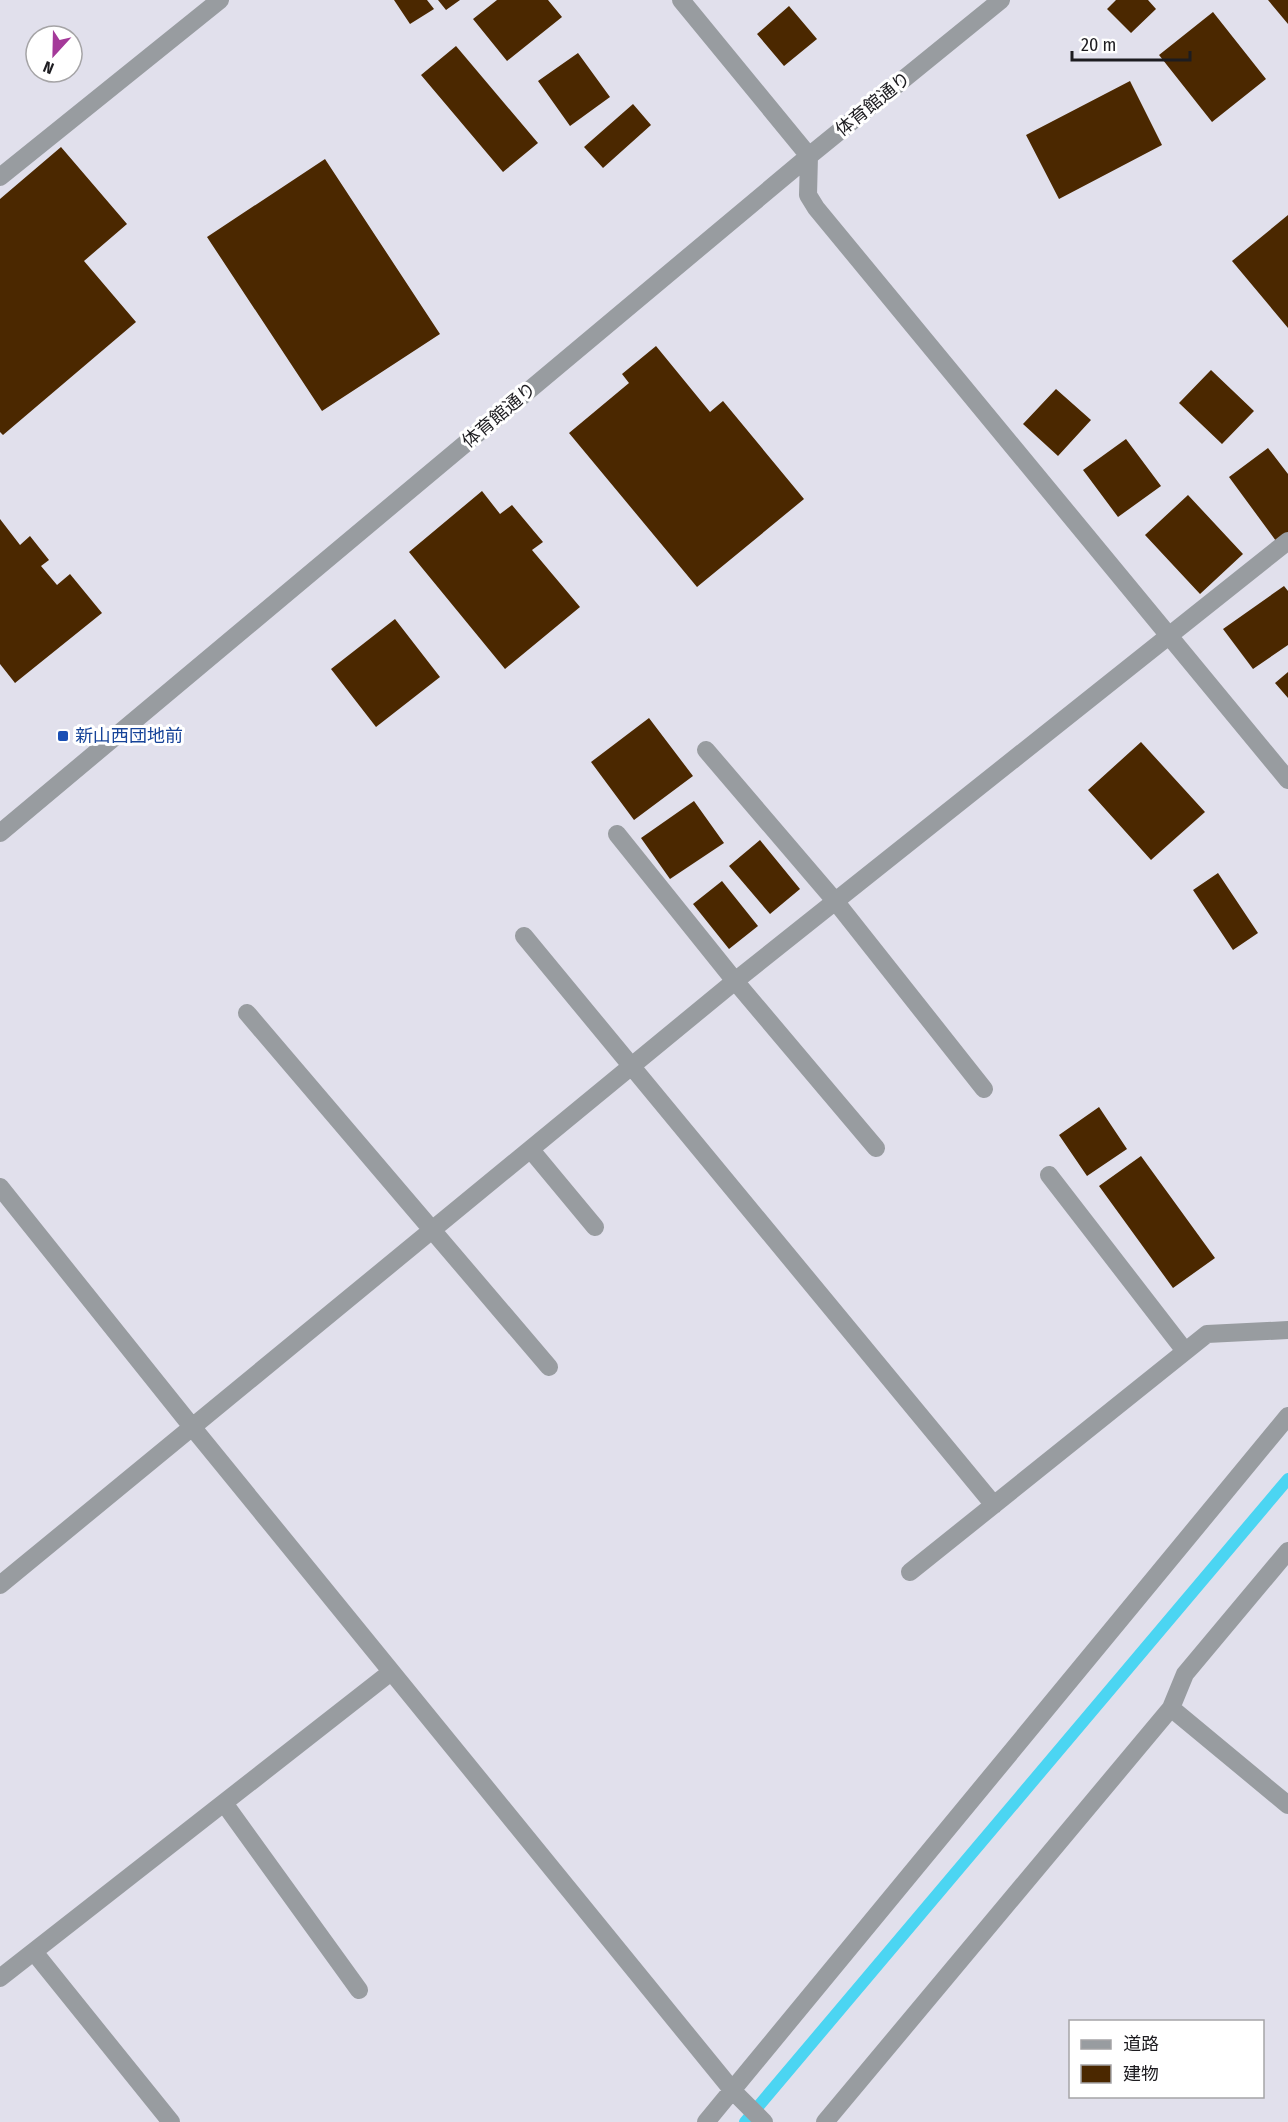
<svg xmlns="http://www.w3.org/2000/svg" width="1288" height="2122" font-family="'Fira Sans Condensed','Noto Sans JP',sans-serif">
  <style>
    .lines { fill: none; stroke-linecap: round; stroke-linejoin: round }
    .stream { stroke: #4bd5f2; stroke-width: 12 }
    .building { fill: #4b2800 }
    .minor { stroke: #989ca0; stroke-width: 18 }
    .transit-dot { fill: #1a4fb4; stroke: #fff; stroke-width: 2 }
    .labels { text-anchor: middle; stroke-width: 6; stroke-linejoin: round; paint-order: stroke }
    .street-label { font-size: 18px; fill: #1d1c20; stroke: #fff }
    .transit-label { font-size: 18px; fill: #164399; stroke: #fff; text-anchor: start }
  </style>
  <rect width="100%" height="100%" fill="#e1e0ec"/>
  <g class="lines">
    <path class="stream" d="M745 2122 1288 1479"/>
  </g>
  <path class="building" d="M394 0H427L434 9 410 24Z
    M438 0H460L446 10Z
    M497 0H548L562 17 507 61 473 19Z
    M1116 0H1148L1156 9 1131 33 1107 9Z
    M1268 0H1288V24Z
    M789 6 817 39 784 66 757 34Z
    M1213 12 1266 79 1212 122 1159 55Z
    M456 46 538 143 503 172 421 75Z
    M578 53 610 97 570 126 538 81Z
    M1130 81 1162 145 1059 199 1026 135Z
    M633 104 651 125 603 168 584 147Z
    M61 147 127 224 84 261 136 322 3 435 0 432V199Z
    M325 159 440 334 322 411 207 237Z
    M1288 215V328L1232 261Z
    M656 346 710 412 723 401 804 499 697 587 569 433 629 383 622 374Z
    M1211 370 1254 411 1222 444 1179 403Z
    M1056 389 1091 420 1058 456 1023 424Z
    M1126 439 1161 486 1118 517 1083 470Z
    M1268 448 1288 474V533L1276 541 1229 477Z
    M482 491 500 514 512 505 543 542 532 550 580 607 505 669 409 552Z
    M1188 495 1243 554 1200 594 1145 535Z
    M0 519 20 545 30 536 49 560 41 566 57 585 70 574 102 613 15 683 0 664Z
    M1284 586 1288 591V645L1253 669 1223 629Z
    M395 619 440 677 376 727 331 669Z
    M1288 672V698L1275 683Z
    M649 718 693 776 634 820 591 762Z
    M1141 742 1205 812 1151 860 1088 790Z
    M694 801 724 843 670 879 641 838Z
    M760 840 800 889 770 914 729 866Z
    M1218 873 1258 933 1233 950 1193 890Z
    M722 881 758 926 729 949 693 904Z
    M1099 1107 1127 1149 1087 1176 1059 1135Z
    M1141 1156 1215 1258 1173 1288 1099 1186Z"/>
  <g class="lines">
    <path class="minor" d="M681 0 809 156 808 195 816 208 1288 780
      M0 177 220 0
      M706 750 836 902 984 1089
      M0 833 809 156 1001 0
      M617 834 735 981 876 1148
      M524 936 994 1505
      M247 1013 549 1367
      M531 1150 595 1227
      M1049 1175 1185 1351
      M0 1187 193 1428 733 2091 764 2122
      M910 1572 1207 1334 1288 1330
      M0 1585 735 981 1288 541
      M1171 1708 1288 1805
      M224 1803 359 1990
      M34 1952 171 2122
      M0 1978 391 1672
      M706 2122 1288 1416
      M825 2122 1171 1708 1185 1674 1288 1551"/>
  </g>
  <rect class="transit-dot" x="57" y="730" width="12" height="12" rx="3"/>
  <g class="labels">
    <g class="street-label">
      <text transform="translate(873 104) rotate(-39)" y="6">体育館通り</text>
      <text transform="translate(499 415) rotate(-40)" y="6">体育館通り</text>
    </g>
    <g class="transit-label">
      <text x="75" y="742">新山西団地前</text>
    </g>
  </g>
  <rect x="1069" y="2020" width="195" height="78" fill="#ffffff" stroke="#a5a4a6" stroke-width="1.5"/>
  <rect x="1081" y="2040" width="30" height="9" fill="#989ca0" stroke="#a5a4a6" stroke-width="1.5"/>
  <text x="1123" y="2050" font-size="18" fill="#1d1c20">道路</text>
  <rect x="1081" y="2065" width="30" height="18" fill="#4b2800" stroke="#a5a4a6" stroke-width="1.5"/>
  <text x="1123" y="2080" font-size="18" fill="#1d1c20">建物</text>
  <g transform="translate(54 54) rotate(202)"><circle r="28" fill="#ffffff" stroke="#a5a4a6" stroke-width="1.5"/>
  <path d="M0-4.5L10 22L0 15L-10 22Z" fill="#a43999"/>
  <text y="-9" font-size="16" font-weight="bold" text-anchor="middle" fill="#1d1c20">N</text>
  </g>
  <path d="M1072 51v9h118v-9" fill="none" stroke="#1d1c20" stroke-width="3"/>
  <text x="1081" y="51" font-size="18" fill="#1d1c20" stroke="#ffffff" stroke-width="4.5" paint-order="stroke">20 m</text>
</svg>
